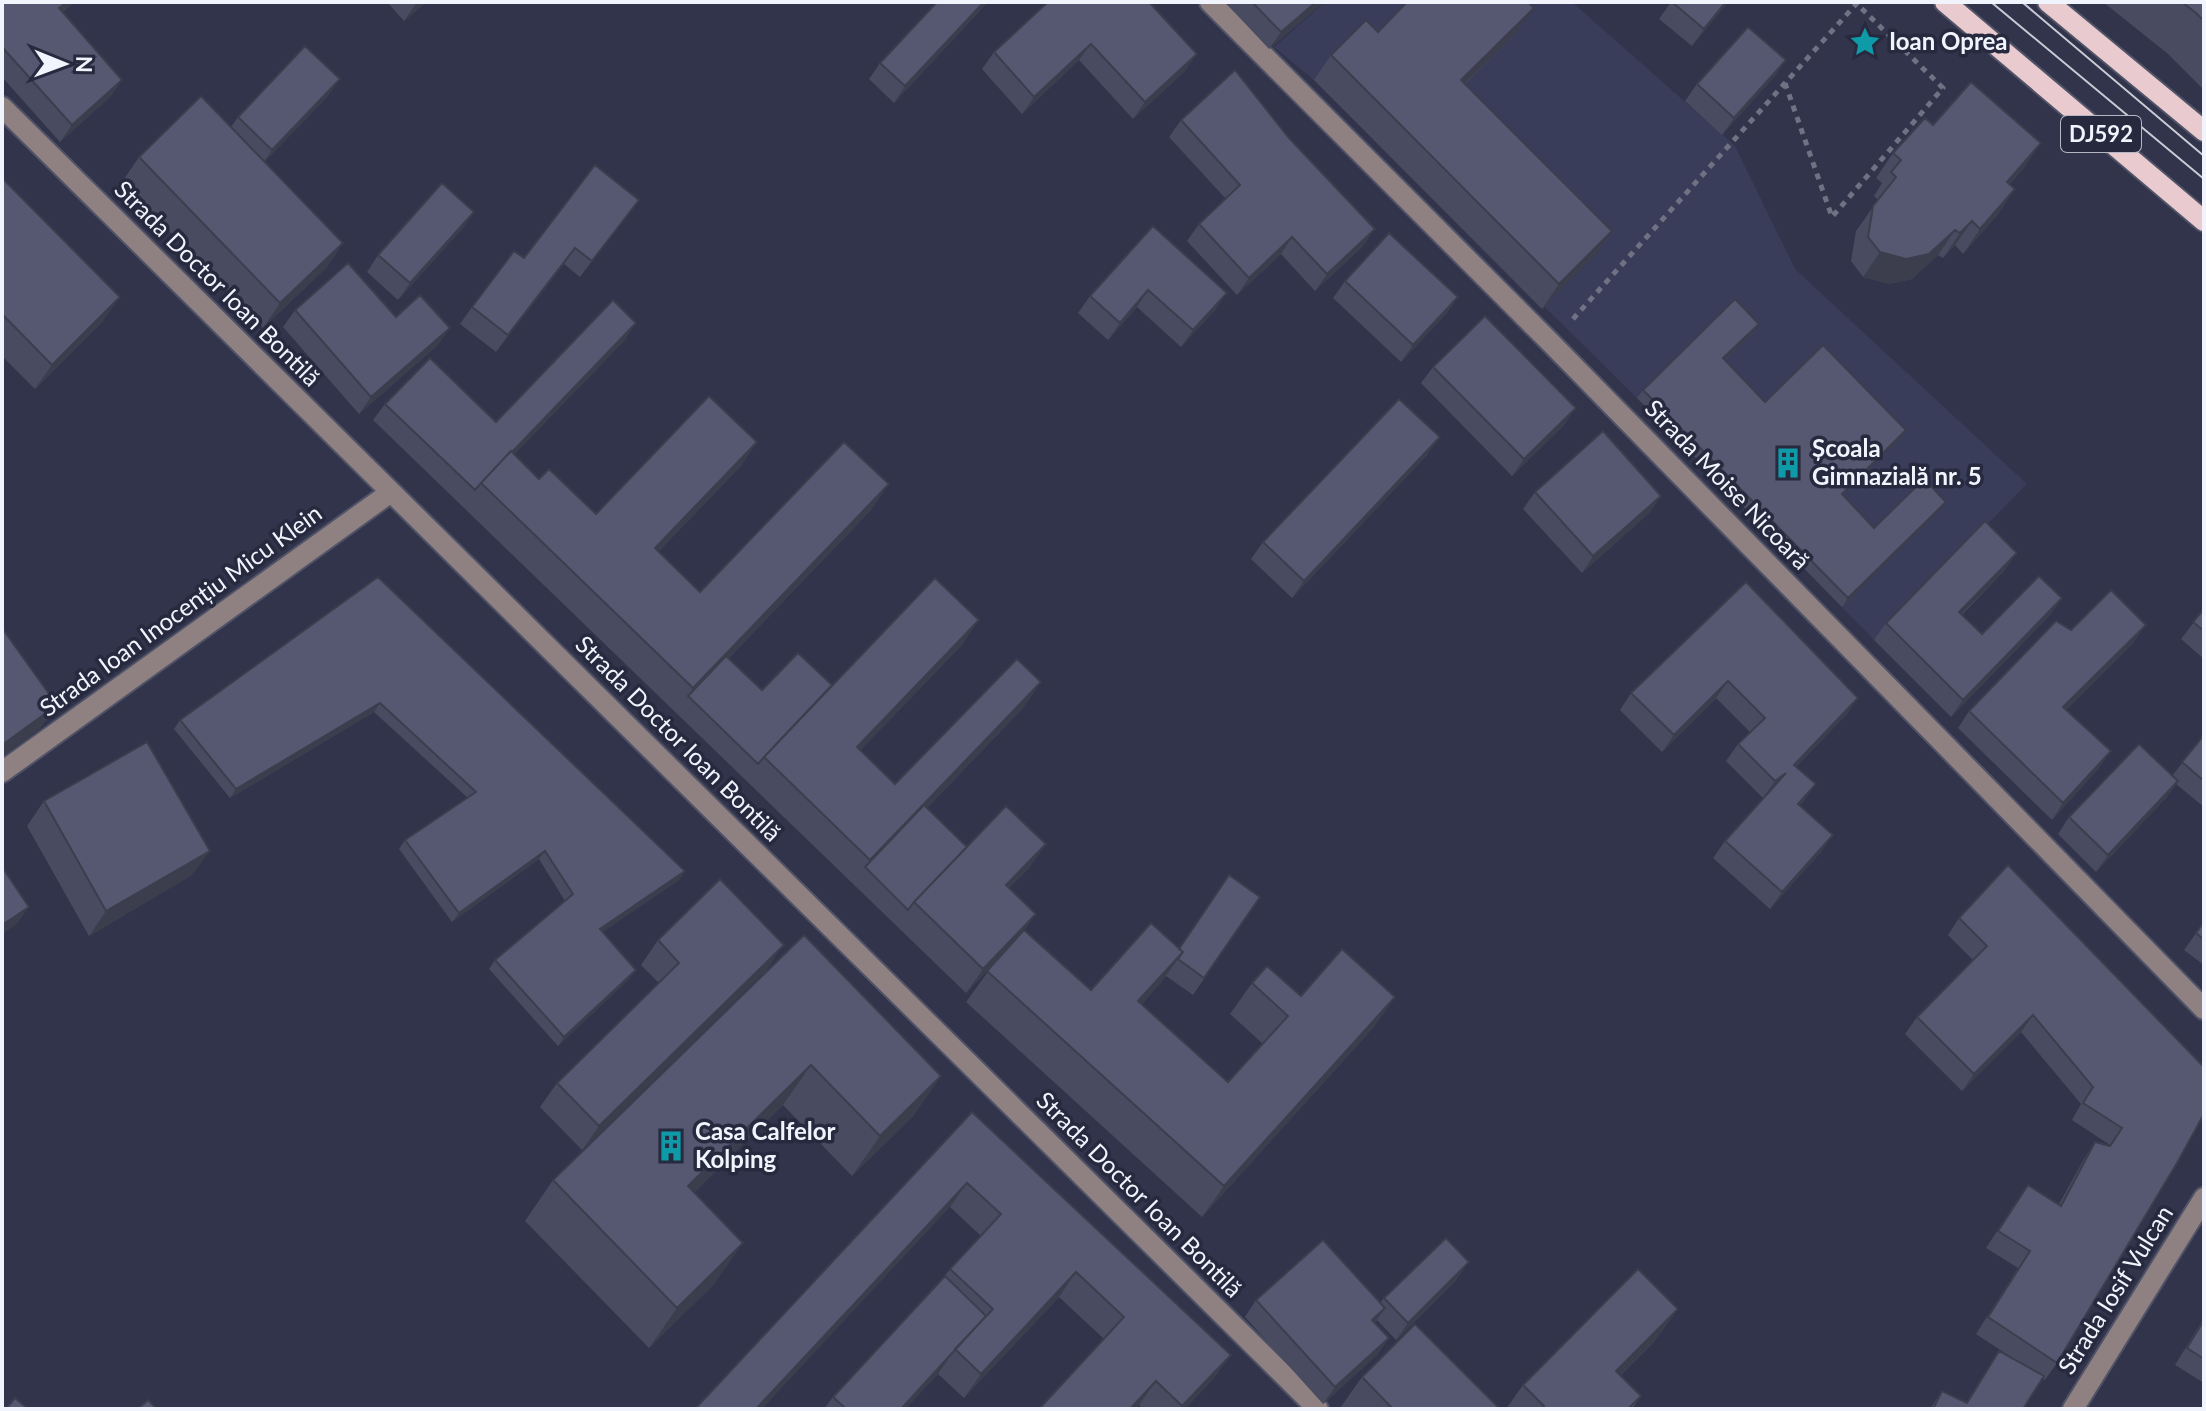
<svg xmlns="http://www.w3.org/2000/svg" width="2206" height="1411" font-family="Lato,sans-serif">
  <style>
    .built { fill: #3a3d5a }
    .lines { fill: none; stroke-linecap: round; stroke-linejoin: round }
    .minor-casing { stroke: #505367; stroke-width: 24 }
    .major-casing { stroke: #505367; stroke-width: 24 }
    .path { stroke: #707284; stroke-width: 5; stroke-dasharray: 6 6; stroke-linecap: butt }
    .minor { stroke: #8f8182; stroke-width: 20 }
    .major { stroke: #e9cbcf; stroke-width: 20 }
    .tram { stroke: #c9ccd7; stroke-width: 2 }
    .wall { fill: #494c60 }
    .shaded-wall { fill: #3c3e4e }
    .building { fill: #555870; stroke: #3c3e4e; stroke-width: 2 }
    .labels { text-anchor: middle; stroke-width: 7; stroke-linejoin: round; paint-order: stroke }
    .shield { fill: #272a3f; stroke: #b5b7c4; stroke-width: 2 }
    .shield-label { font-size: 22px; font-weight: bold; fill: #f2f4fd }
    .poi-label { font-size: 24px; font-weight: bold; fill: #f2f4fd; stroke: #272a3f; text-anchor: start }
    .street-label { font-size: 24px; fill: #f2f4fd; stroke: #272a3f }
  </style>
  <rect width="100%" height="100%" fill="#31344a"/>
  <path class="built" d="M1325 2H1572L1735 146 1795 269 2027 484 1874 640 1637 398 1314 80 1274 47Z"/>
  <g class="lines">
    <g class="minor-casing">
      <path id="minor" d="M1210 2 1551 343 2204 1009
        M2 107 1318 1409
        M2 772 391 492
        M2073 1409 2204 1198"/>
    </g>
    <g class="major-casing">
      <path id="major" d="M1945 2 2204 221
        M2048 2 2204 131"/>
    </g>
    <path class="path" d="M1785 83 1832 217 1943 88 1856 3
      M1573 319 1858 2"/>
    <use href="#minor" class="minor"/>
    <use href="#major" class="major"/>
    <path class="tram" d="M1991 2 2204 179
      M2022 2 2204 156"/>
  </g>
  <path class="wall" d="M2 2H74L63 12 122 80 110 97 60 142 2 77Z
    M387 2H426L404 21Z
    M988 2 894 103 869 79 880 63Z
    M1048 2 1185 71 1133 119 1079 60 1022 114 982 69 994 52Z
    M1225 2H1324L1269 49Z
    M1671 2H1728L1692 46 1659 19Z
    M2103 2H2204V90L2168 54Z
    M1378 32H1517L1465 84 1595 255 1542 309 1314 80 1331 55Z
    M1786 60 1774 77 1722 135 1685 101 1697 84Z
    M328 96 264 162 343 243 326 268 263 328 122 182 139 157 231 127 238 117Z
    M1181 120 1363 246 1315 291 1281 254 1237 295 1187 241 1199 224 1226 199 1169 137Z
    M1933 125 2024 168 2010 184 2015 189 1998 214 1963 254 1955 245 1943 258 1938 255 1912 279 1889 284 1863 277 1851 261 1856 231 1878 200 1874 196 1882 183 1876 178 1893 153Z
    M2 178 103 321 35 389 2 356Z
    M639 200 580 277 564 264 496 352 460 324 472 307 524 258Z
    M474 212 462 229 398 300 367 272 378 255Z
    M1153 226 1227 293 1215 310 1181 347 1137 307 1108 340 1078 313 1090 296Z
    M1345 281 1458 297 1446 314 1401 362 1333 298Z
    M295 310 396 317 438 345 359 414 283 327Z
    M1759 324 1753 333 1725 360 1765 402 1906 430 1900 439 1843 495 1874 528 1940 511 1842 607 1637 398 1643 390Z
    M625 340 514 454 539 479 596 514 757 442 740 467 658 552 700 592 872 509 729 658 762 690 832 685 962 645 860 750 895 784 1024 707 927 808 967 847 1046 844 1029 868 1009 888 1025 930 1091 990 1179 949 1260 897 1193 995 1166 976 1142 1004 1228 1082 1263 1044 1230 1014 1252 983 1301 996 1395 997 1373 1028 1202 1217 966 1002 992 966 966 993 373 420 385 404 496 422Z
    M1433 367 1564 425 1512 476 1421 383Z
    M1428 454 1292 598 1251 559 1263 542Z
    M1535 492 1661 496 1649 513 1582 573 1523 509Z
    M2005 570 1962 615 1982 634 2062 598 2050 615 1951 717 1874 640 1886 623Z
    M378 577 685 871 679 880 602 932 630 978 558 1046 489 969 495 960 565 901 539 859 452 922 399 849 405 840 468 798 374 712 230 798 174 729 180 720Z
    M1746 582 1858 698 1846 715 1796 767 1804 801 1800 805 1821 852 1770 909 1713 858 1725 841 1763 798 1726 761 1738 744 1750 732 1716 698 1662 752 1620 710 1631 693Z
    M2204 609V659L2181 639Z
    M2071 630 2134 642 2066 710 2099 768 2052 820 1958 728 1969 711Z
    M2204 735V807L2176 784 2166 798 2096 872 2058 834 2069 817 2172 776Z
    M44 801 192 875 89 936 27 826Z
    M1959 918 2204 1067 2057 1363 2045 1380 2042 1378 2023 1409H1930L1942 1391 1966 1403 1999 1351 2014 1359 1976 1334 2018 1268 1986 1248 2016 1202 2028 1185 2059 1204 2084 1159 2095 1142 2109 1146 2110 1145 2072 1120 2081 1104 2021 1032 1962 1091 1905 1034 1917 1017 1973 960 1948 935Z
    M2204 922V965L2184 950Z
    M804 935 941 1076 913 1116 852 1176 783 1105 694 1192 715 1283 649 1348 525 1221 553 1180Z
    M658 940 767 969 582 1150 540 1107 557 1083 659 983 641 965Z
    M972 1112 1231 1355 1213 1379 1185 1409H1143L1139 1405 1104 1339 1059 1297 964 1398 938 1374 905 1409H824L833 1397 981 1236 950 1207Z
    M1457 1279 1396 1340 1377 1320 1375 1323 1389 1338 1377 1355 1323 1404 1245 1317 1256 1300 1380 1303 1384 1298Z
    M2204 1318V1383L2175 1365Z
    M1656 1340 1620 1376 1641 1396 1632 1409H1506L1523 1385Z
    M1362 1377 1500 1409H1341L1340 1408Z"/>
  <path class="shaded-wall" d="M67 2H74L48 25 59 8Z
    M417 2H426L404 21Z
    M984 2H988L894 103 905 86Z
    M1316 2H1324L1269 49 1281 32Z
    M1726 2H1728L1692 46 1704 29Z
    M1534 8 1517 32 1444 104 1461 80Z
    M1091 44 1079 60 1022 114 1034 97Z
    M1197 54 1185 71 1133 119 1145 102Z
    M1786 60 1774 77 1722 135 1734 118Z
    M340 79 328 96 260 167 272 150Z
    M122 80 110 97 60 142 72 125Z
    M2041 143 2024 168 1990 206 2007 182Z
    M2015 189 1998 214 1963 254 1980 229Z
    M639 200 627 217 580 277 592 261Z
    M474 212 462 229 398 300 410 283Z
    M1972 221 1955 245 1943 258 1960 233Z
    M1375 229 1363 246 1315 291 1327 274Z
    M1955 230 1938 255 1912 279 1889 284 1863 277 1880 252Z
    M1612 231 1595 255 1542 309 1559 284Z
    M1292 237 1281 254 1237 295 1249 278Z
    M343 243 326 268 263 328 280 303Z
    M575 248 564 264 496 352 508 335Z
    M1148 290 1137 307 1108 340 1120 323Z
    M1227 293 1215 310 1181 347 1193 330Z
    M120 297 103 321 35 389 52 365Z
    M1458 297 1446 314 1401 362 1413 345Z
    M636 323 625 340 484 486 482 484Z
    M1759 324 1753 333 1717 367 1723 358Z
    M450 328 438 345 359 414 371 397Z
    M1576 408 1564 425 1512 476 1524 459Z
    M1906 430 1900 439 1836 502 1842 494Z
    M1440 437 1428 454 1292 598 1304 581Z
    M757 442 740 467 638 573 655 548Z
    M889 484 872 509 690 698 688 696 693 688Z
    M1661 496 1649 513 1582 573 1593 556Z
    M1946 502 1940 511 1842 607 1848 598Z
    M2017 553 2005 570 1947 629 1959 612Z
    M2062 598 2050 615 1951 717 1963 700Z
    M979 620 962 645 840 772 857 747Z
    M2146 625 2134 642 2052 724 2063 707Z
    M1728 681 1716 698 1662 752 1674 735Z
    M1041 682 1024 707 867 870 865 867 870 860Z
    M1858 698 1846 715 1782 781 1794 765Z
    M380 703 374 712 230 798 236 789Z
    M57 705 40 729 2 757V745Z
    M2111 751 2099 768 2052 820 2063 803Z
    M1786 773 1763 798 1775 781Z
    M2178 781 2166 798 2096 872 2108 855Z
    M1816 784 1804 801 1786 821 1798 804Z
    M1833 835 1821 852 1770 909 1782 892Z
    M1046 844 1029 868 989 909 1006 885Z
    M210 851 192 875 89 936 106 911Z
    M545 851 539 859 452 922 459 913Z
    M685 871 679 880 594 938 600 929Z
    M29 907 17 924 2 934V925Z
    M1036 914 1019 938 966 993 983 969Z
    M784 945 767 969 582 1150 599 1126Z
    M1183 952 1161 983 1117 1032 1138 1001Z
    M636 970 630 978 558 1046 564 1037Z
    M1395 997 1373 1028 1202 1217 1224 1186Z
    M2033 1015 2021 1032 1962 1091 1974 1074Z
    M811 1065 783 1105 660 1227 688 1186Z
    M941 1076 913 1116 852 1176 880 1136Z
    M967 1183 950 1207 762 1409H756Z
    M743 1243 715 1283 649 1348 677 1308Z
    M1469 1262 1457 1279 1396 1340 1408 1323Z
    M1076 1272 1059 1297 964 1398 981 1374Z
    M1385 1308 1373 1325 1372 1320Z
    M1678 1309 1656 1340 1594 1402 1616 1371Z
    M1389 1338 1377 1355 1323 1404 1335 1387Z
    M1231 1355 1213 1379 1185 1409H1180Z
    M949 1358 938 1374 905 1409H901Z
    M1156 1381 1139 1405 1135 1409H1130Z"/>
  <path class="building" d="M2 2H67L59 8 122 80 72 125 2 47Z
    M937 2H984L905 86 880 63Z
    M1048 2H1149L1197 54 1145 102 1091 44 1034 97 994 52Z
    M1252 2H1316L1281 32Z
    M1407 2H1528L1534 8 1461 80 1612 231 1559 284 1331 55 1366 20 1378 32Z
    M1672 2H1726L1704 29Z
    M2182 2H2204V21L2196 13Z
    M1748 27 1786 60 1734 118 1697 84Z
    M305 46 340 79 272 150 238 117Z
    M1235 70 1289 138 1375 229 1327 274 1292 237 1249 278 1199 224 1240 185 1181 120Z
    M1971 82 2041 143 2007 182 2015 189 1980 229 1972 221 1960 233 1955 230 1929 254 1906 259 1880 252 1868 237 1873 206 1896 177 1891 172 1901 160 1893 153 1925 118 1933 125Z
    M201 96 343 243 280 303 139 157Z
    M595 165 639 200 592 261 575 248 508 335 472 307 514 251 524 258Z
    M2 178 120 297 52 365 2 314Z
    M442 183 474 212 410 283 378 255Z
    M1153 226 1227 293 1193 330 1148 290 1120 323 1090 296Z
    M1389 233 1458 297 1413 345 1345 281Z
    M348 263 396 317 420 295 450 328 371 397 295 310Z
    M1735 299 1759 324 1723 358 1765 402 1823 345 1906 430 1842 494 1874 528 1924 479 1946 502 1848 598 1643 390Z
    M613 300 636 323 512 452 511 451 481 483 475 490 385 404 430 358 496 422Z
    M1485 316 1576 408 1524 459 1433 367Z
    M709 396 757 442 655 548 700 592 844 442 889 484 693 688 481 483 511 451 539 479 549 469 596 514Z
    M1399 399 1440 437 1304 581 1263 542Z
    M1603 431 1661 496 1593 556 1535 492Z
    M1985 521 2017 553 1959 612 1982 634 2039 576 2062 598 1963 700 1886 623Z
    M378 577 685 871 600 929 636 970 564 1037 495 960 573 894 545 851 459 913 405 840 476 792 380 703 236 789 180 720Z
    M935 578 979 620 857 747 895 784 1017 659 1041 682 870 860 764 757Z
    M1746 582 1858 698 1794 765 1816 784 1798 804 1833 835 1782 892 1725 841 1786 773 1775 781 1738 744 1765 718 1728 681 1674 735 1631 693Z
    M2111 590 2146 625 2063 707 2111 751 2063 803 1969 711 2056 621 2071 630Z
    M2204 609V631L2193 622Z
    M2 628 57 705 2 745Z
    M798 653 832 685 764 757 758 764 688 696 726 656 762 690Z
    M2204 735V781L2182 762Z
    M147 742 210 851 106 911 44 801Z
    M2139 744 2178 781 2108 855 2069 817Z
    M924 805 967 847 914 902 908 910 865 867Z
    M1006 806 1046 844 1006 885 1036 914 983 969 914 902Z
    M2008 865 2204 1067V1114L2177 1163 2057 1363 1988 1317 2030 1251 1998 1231 2028 1185 2061 1206 2095 1142 2110 1146 2122 1128 2083 1103 2093 1087 2033 1015 1974 1074 1917 1017 1987 946 1959 918Z
    M2 867 29 907 2 925Z
    M1229 875 1260 897 1204 978 1178 959 1183 952 1179 949Z
    M720 879 784 945 599 1126 557 1083 679 963 658 940Z
    M2204 922V940L2196 933Z
    M1151 923 1183 952 1138 1001 1228 1082 1288 1016 1252 983 1267 966 1301 996 1342 949 1395 997 1224 1186 987 971 1024 930 1091 990Z
    M804 935 941 1076 880 1136 811 1065 688 1186 743 1243 677 1308 553 1180Z
    M972 1112 1231 1355 1182 1406 1156 1381 1130 1409H1039L1124 1317 1076 1272 981 1374 955 1349 993 1309 950 1269 1001 1214 967 1183 756 1409H695Z
    M1446 1238 1469 1262 1408 1323 1384 1298Z
    M1323 1240 1385 1308 1372 1320 1389 1338 1335 1387 1256 1300Z
    M1638 1269 1678 1309 1616 1371 1641 1396 1628 1409H1541L1544 1406 1523 1385Z
    M945 1276 986 1316 901 1409H846L833 1397Z
    M2204 1320V1359L2187 1348Z
    M1415 1324 1500 1409H1393L1362 1377Z
    M1999 1351 2044 1376 2023 1409H1933L1942 1391 1967 1403Z
    M15 1398 28 1409H6Z
    M148 1400 157 1409H138Z"/>
  <defs>
    <g id="sight-bare" transform="scale(2.4)"><path d="M0-6L1.8-2.2L6-1.7L2.9 1.2L3.7 5.4L0 3.3L-3.7 5.4L-2.9 1.2L-6-1.7L-1.8-2.2Z" fill="#0f9aa8" stroke="#272a3f" stroke-width="2.5" paint-order="stroke"/></g>
    <g id="building-bare" transform="scale(2.4)"><path d="M-4-6H4V6H1V3H-1V6H-4ZM-2.5-4.3h1.7v1.8h-1.7ZM.8-4.3h1.7v1.8H.8ZM-2.5-1h1.7V.8h-1.7ZM.8-1h1.7V.8H.8Z" fill="#0f9aa8" stroke="#272a3f" stroke-width="2.5" paint-order="stroke"/></g>
  </defs>
  <g fill-rule="evenodd">
    <use href="#sight-bare" x="1865" y="42"/>
    <use href="#building-bare" x="1788" y="463"/>
    <use href="#building-bare" x="671" y="1146"/>
  </g>
  <g class="labels">
    <rect class="shield" x="2061" y="116" width="80" height="36" rx="6"/>
    <g class="shield-label">
      <text x="2101" y="142">DJ592</text>
    </g>
    <g class="poi-label">
      <text x="1889" y="50">Ioan Oprea</text>
      <text x="1812" y="457">Școala<tspan x="1812" dy="28">Gimnazială nr. 5</tspan></text>
      <text x="695" y="1140">Casa Calfelor<tspan x="695" dy="28">Kolping</tspan></text>
    </g>
    <g class="street-label">
      <text transform="translate(217 284) rotate(45)" y="8">Strada Doctor Ioan Bontilă</text>
      <text transform="translate(1727 485) rotate(46)" y="8">Strada Moise Nicoară</text>
      <text transform="translate(181 611) rotate(-36)" y="8">Strada Ioan Inocențiu Micu Klein</text>
      <text transform="translate(678 739) rotate(45)" y="8">Strada Doctor Ioan Bontilă</text>
      <text transform="translate(1139 1195) rotate(45)" y="8">Strada Doctor Ioan Bontilă</text>
      <text transform="translate(2116 1290) rotate(-58)" y="8">Strada Iosif Vulcan</text>
    </g>
  </g>
  <rect width="2206" height="1411" fill="none" stroke="#f2f4fd" stroke-width="8"/>
  <g transform="translate(64 64) rotate(91)" stroke="#272a3f" stroke-width="6" paint-order="stroke">
  <path d="M0-6L14 30L0 20L-14 30Z" fill="#f2f4fd"/>
  <text y="-12" font-size="22" font-weight="bold" text-anchor="middle" fill="#f2f4fd">N</text>
  </g>
</svg>
